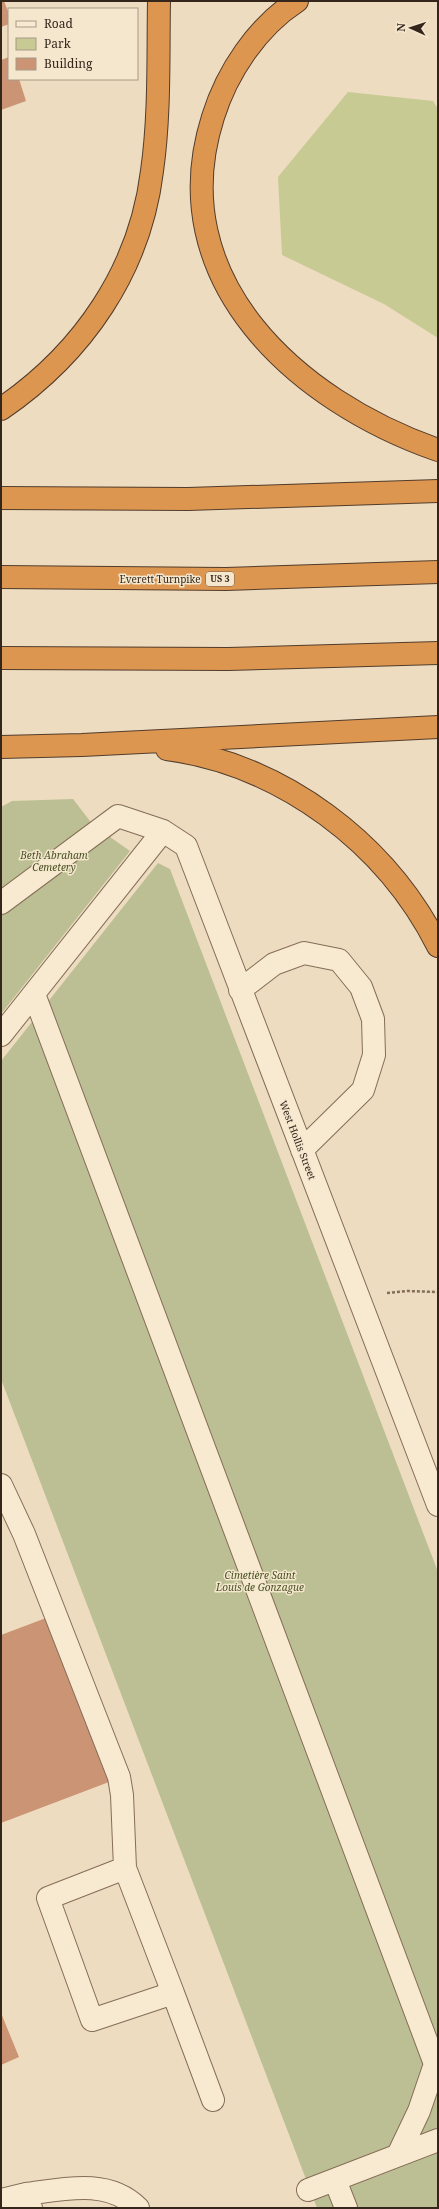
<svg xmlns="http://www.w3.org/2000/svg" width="439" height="2209" font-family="'Noto Serif',serif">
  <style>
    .green { fill: #c7ca93 }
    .cemetery { fill: #bcbf93 }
    .building { fill: #cb9475 }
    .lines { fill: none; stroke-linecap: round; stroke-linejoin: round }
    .minor-casing { stroke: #856d58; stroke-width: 24 }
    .highway-casing { stroke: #523c2c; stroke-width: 24 }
    .path { stroke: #856d58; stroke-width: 2.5; stroke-dasharray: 3 2; stroke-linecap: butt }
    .minor { stroke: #f8ead1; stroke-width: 22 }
    .highway { stroke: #dd964f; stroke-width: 22 }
    .labels { text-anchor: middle; stroke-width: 3; stroke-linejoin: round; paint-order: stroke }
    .shield { fill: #f4e7ce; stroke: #6e6051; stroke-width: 1 }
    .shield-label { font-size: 9px; font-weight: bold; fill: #35261c }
    .street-label { font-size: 10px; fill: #35261c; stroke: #f4e7ce }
    .park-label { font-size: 10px; font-style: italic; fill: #485123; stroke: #f4e7ce }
  </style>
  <rect width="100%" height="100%" fill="#eddcbf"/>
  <path class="green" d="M348 92 433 101 438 109V338L384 304 282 255 278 177Z"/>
  <path class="cemetery" d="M73 799 93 825 130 851 1 1014V807L12 801Z
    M158 863 170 869 438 1572V2208H317L1 1379V1061Z"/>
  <path class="building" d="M1 1H4L9 14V24L1 27Z
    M9 57V79H19L26 101 1 110V60Z
    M46 1618 109 1782 1 1823V1635Z
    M1 2013 19 2057 1 2065Z"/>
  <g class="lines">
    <g class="minor-casing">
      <path id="minor" d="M1 903 118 816 163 831 186 846 438 1505
        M240 990 274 964 304 953 339 960 361 987 373 1019 374 1055 363 1090 302 1150
        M34 994 435 2064 438 2066
        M1 1035 163 831
        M1 1485 24 1534 119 1777 122 1795 125 1868 173 1993 92 2020 48 1898 125 1868
        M173 1993 213 2100
        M398 2155 419 2111 435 2064
        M335 2180 346 2208
        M308 2190 438 2140
        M26 2194C64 2189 108 2178 138 2208
        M1 2200 26 2194 31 2208"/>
    </g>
    <g class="highway-casing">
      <path id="highway" d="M297 1C257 27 227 72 213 117 161 280 297 401 438 450
        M1 409C83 353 140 270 152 171 160 115 158 57 159 1
        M1 498 188 499 438 491
        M1 577 226 579 438 572
        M1 658 228 659 438 653
        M1 747 82 745 438 727
        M167 749C283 765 386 843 438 946"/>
    </g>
    <path class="path" d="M387 1293 407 1291 438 1292"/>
    <use href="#minor" class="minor"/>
    <use href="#highway" class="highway"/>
  </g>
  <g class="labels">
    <rect class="shield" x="206" y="572" width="28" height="14" rx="3"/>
    <g class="shield-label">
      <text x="220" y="582">US 3</text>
    </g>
    <g class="street-label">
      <text x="160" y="583">Everett Turnpike</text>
      <text transform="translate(298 1140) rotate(69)" y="4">West Hollis Street</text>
    </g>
    <g class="park-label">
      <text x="54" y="859">Beth Abraham<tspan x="54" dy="12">Cemetery</tspan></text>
      <text x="260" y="1579">Cimetière Saint<tspan x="260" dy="12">Louis de Gonzague</tspan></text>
    </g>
  </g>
  <rect width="439" height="2209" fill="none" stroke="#35261c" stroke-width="4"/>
  <rect x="8" y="8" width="130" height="72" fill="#f4e7ce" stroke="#a89a87"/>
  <rect x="16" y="21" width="20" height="6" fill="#f8ead1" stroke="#a89a87"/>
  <text x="44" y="28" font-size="12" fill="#35261c">Road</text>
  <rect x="16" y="38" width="20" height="12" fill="#c7ca93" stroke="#a89a87"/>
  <text x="44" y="48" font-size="12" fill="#35261c">Park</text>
  <rect x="16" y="58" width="20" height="12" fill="#cb9475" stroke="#a89a87"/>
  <text x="44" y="68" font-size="12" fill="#35261c">Building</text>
  <g transform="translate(411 28) rotate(273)" stroke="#f4e7ce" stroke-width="3" paint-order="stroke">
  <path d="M0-3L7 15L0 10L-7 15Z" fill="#35261c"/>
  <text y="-6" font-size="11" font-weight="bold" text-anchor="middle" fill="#35261c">N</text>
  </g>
</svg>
